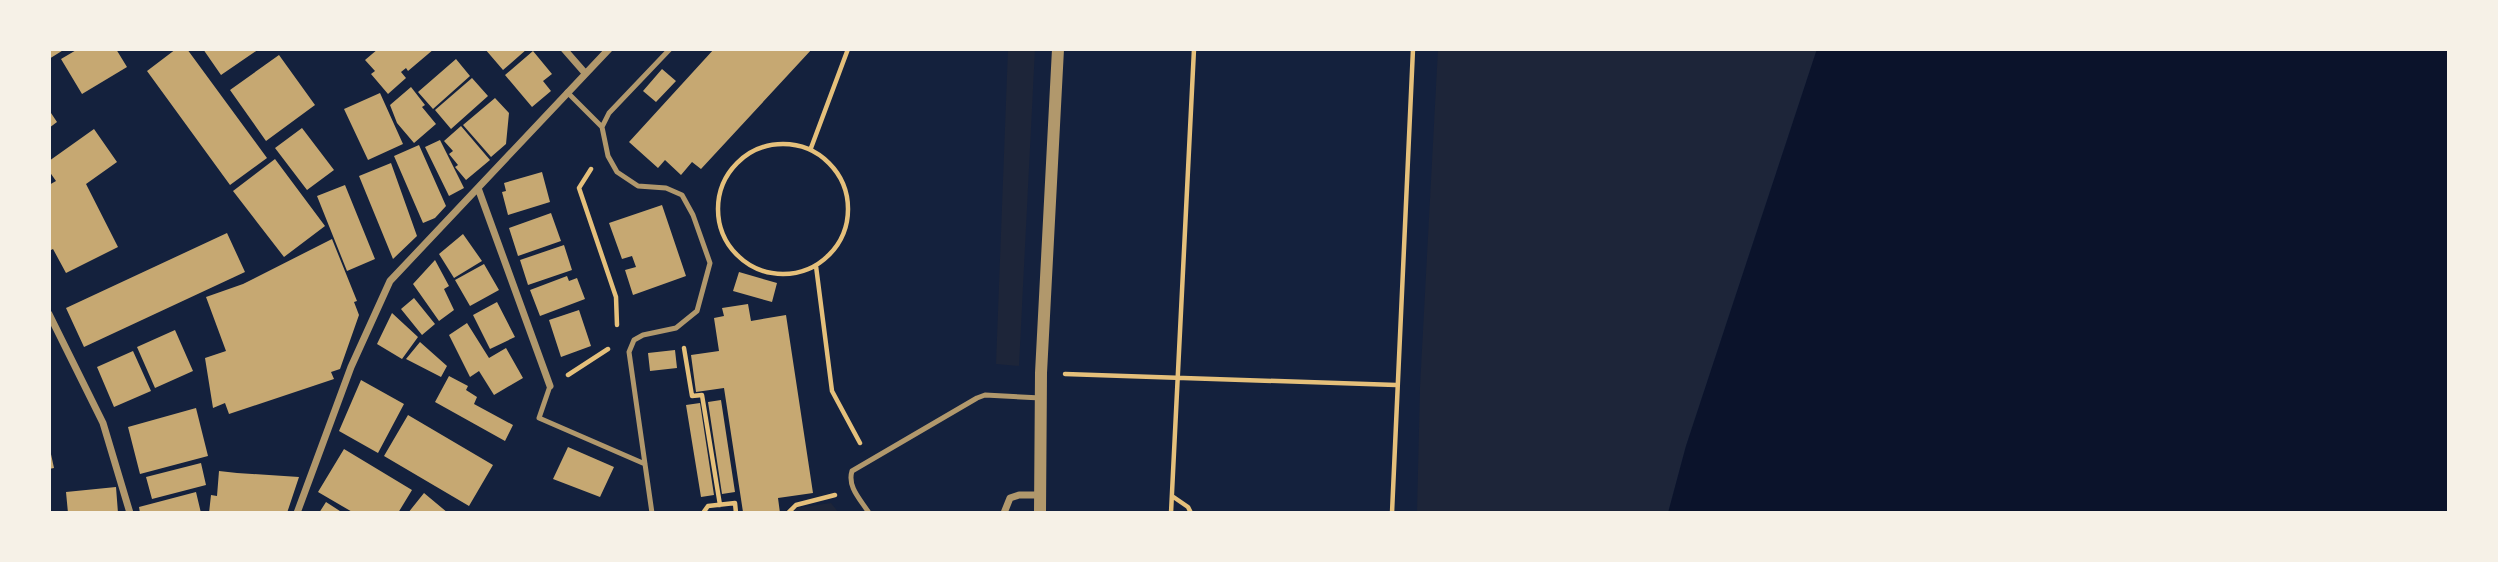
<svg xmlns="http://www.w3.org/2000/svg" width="2498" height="562" font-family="'Libre Baskerville',serif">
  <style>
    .green { fill: #1d2539 }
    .water { fill: #0b132b }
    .building { fill: #c6a872 }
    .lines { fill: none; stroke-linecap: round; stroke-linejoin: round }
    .path { stroke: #e5c07b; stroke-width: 4.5 }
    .service { stroke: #b1986c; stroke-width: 5 }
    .minor { stroke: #b1986c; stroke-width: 7 }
    .tertiary { stroke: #b1986c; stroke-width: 12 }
  </style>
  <rect width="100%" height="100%" fill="#14213d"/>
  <path class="green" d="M1008 49H1035L1019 366 996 364Z
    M1438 49H1817L1686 446 1668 513H1417L1420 387Z
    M831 503 839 513H792L797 508Z"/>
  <path class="water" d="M1817 49H2449V513H1668L1686 446Z"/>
  <path class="building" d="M49 49H65L49 59Z
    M78 49H116L127 67 82 94 61 59Z
    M176 49H187L267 158 230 185 147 71Z
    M203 49H259L221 75Z
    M378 49H434L408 71 406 68 401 72 406 78 388 94 371 74 375 71 365 60Z
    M485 49H527L503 70Z
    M714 49H812L701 169 692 162 681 175 665 160 658 168 629 142Z
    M533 51 552 74 543 81 551 91 532 107 505 75Z
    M279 55 315 105 266 141 230 90Z
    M456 59 470 76 433 109 418 92Z
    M662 69 676 81 656 102 643 91Z
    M472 78 488 96 451 129 435 110Z
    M411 87 425 105 422 107 436 124 414 143 397 123 390 105Z
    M380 93 403 144 368 160 344 109Z
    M495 98 509 113 506 144 491 157 463 125Z
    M49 110 57 122 49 128Z
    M461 126 490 160 466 180 455 167 458 165 449 154 453 151 444 141Z
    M302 128 334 170 307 190 275 148Z
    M94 129 117 162 86 184 118 247 66 273 53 249 49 251V185L56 181 49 171V161Z
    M440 140 464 188 449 196 425 147Z
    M419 145 446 206 435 218 423 223 394 156Z
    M275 159 325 226 284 257 233 191Z
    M391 163 417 236 393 259 359 176Z
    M542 172 550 202 508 215 502 192 506 191 504 183Z
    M345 185 375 259 347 271 317 196Z
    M662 205 686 276 633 295 625 270 636 267 632 256 622 259 609 223Z
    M551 213 561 241 518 256 509 228Z
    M227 233 245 272 84 347 66 308Z
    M463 234 482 261 454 278 439 254Z
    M332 239 357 301 354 302 359 315 340 369 331 372 334 379 229 414 225 403 213 408 205 358 226 351 206 297 243 284Z
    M564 245 572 270 528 285 520 260Z
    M435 260 449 286 444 289 454 310 439 321 413 284Z
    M484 264 499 290 470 306 455 280Z
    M739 272 777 283 772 302 733 291Z
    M567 276 569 281 577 278 585 299 540 316 530 290Z
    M414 298 435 324 422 335 401 309Z
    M497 302 515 337 490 349 473 315Z
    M748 304 751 321 786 315 813 493 778 498 780 513 743 512 724 388 696 392 691 355 719 351 714 318 724 316 722 308Z
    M579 310 591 346 561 357 549 320Z
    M392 313 418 337 402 359 377 344Z
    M467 323 489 358 506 348 523 378 494 395 479 371 470 377 449 335Z
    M175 330 193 371 155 388 137 347Z
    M420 342 447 366 441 377 406 359Z
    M675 350 677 368 650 371 648 353Z
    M133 351 151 391 114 407 97 367Z
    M449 376 468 386 466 390 477 397 474 404 513 425 505 441 435 402Z
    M361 380 404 404 378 453 339 431Z
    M721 400 735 492 722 494 708 402Z
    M700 403 714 495 701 497 686 405Z
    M196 408 208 456 140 474 128 427Z
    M408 415 493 465 469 506 384 456Z
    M49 445 54 468 49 469Z
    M568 447 614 467 600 497 553 479Z
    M344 449 412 490 398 513H354L318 492Z
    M201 463 206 485 152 499 146 477Z
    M219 471 237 473 299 477 287 513H209L211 495 217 496Z
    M116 487 118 513H68L66 492Z
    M196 492 201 513H140L139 507Z
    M424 493 448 513H408Z
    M326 502 343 513H319Z"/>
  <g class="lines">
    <path class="path" d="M718 209a65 65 0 1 1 130 0a65 65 0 1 1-130 0Z
      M811 148 848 49
      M591 169 579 188 616 297 617 325
      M816 266 832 391 860 443
      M684 348 692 396 702 395 720 505
      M1065 374 1396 385
      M568 375 608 349
      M1172 496 1188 507 1191 513
      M703 513 708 506 735 503 736 513
      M788 513 796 505 835 495
      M1171 513 1194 49
      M1392 513 1413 49"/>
    <path class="service" d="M567 92 602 127 608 156 617 172 638 186 666 188 682 195 693 215 710 263 697 311 676 328 643 335 634 340 629 352 652 513
      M602 127 609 113 670 49
      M550 386 539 418 645 464
      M869 513C861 500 847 487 852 471L977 398 985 395 1041 398"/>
    <path class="minor" d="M564 49 585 73
      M478 188 550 386
      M49 314 103 423 130 513
      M297 513 351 367 390 281 609 49
      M1004 513 1010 498 1019 495H1040"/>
    <path class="tertiary" d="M1040 513 1041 373 1058 49"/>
  </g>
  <rect width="2498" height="562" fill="none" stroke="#f6f1e7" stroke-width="102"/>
</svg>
